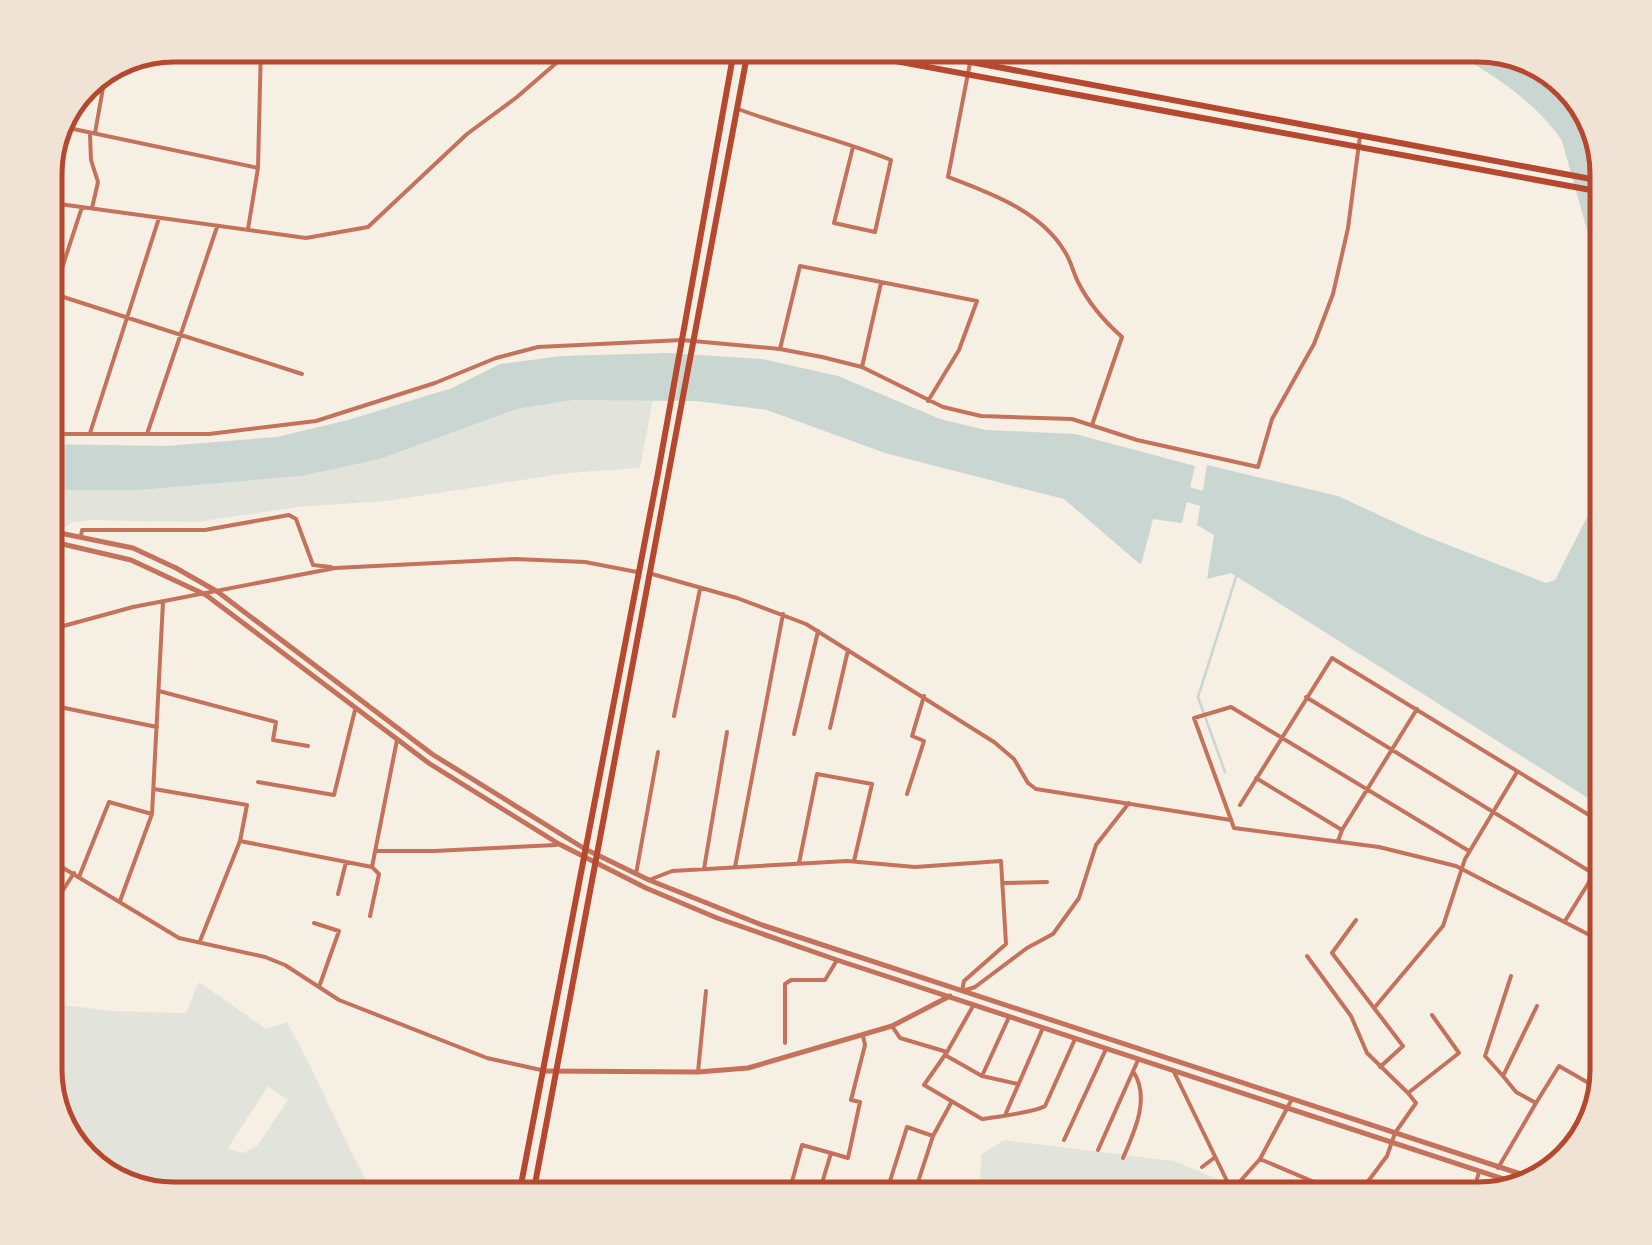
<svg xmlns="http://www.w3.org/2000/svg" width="1652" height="1245" font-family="'Open Sans',sans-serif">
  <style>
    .green { fill: #e2e4dc; fill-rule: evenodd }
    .water { fill: #c9d6d2 }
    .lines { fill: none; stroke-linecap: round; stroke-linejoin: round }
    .stream { stroke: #c9d6d2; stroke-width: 2.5 }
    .river { stroke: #c9d6d2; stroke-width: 15 }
    .minor { stroke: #c5725c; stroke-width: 4 }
    .tertiary { stroke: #c5725c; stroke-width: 5 }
    .secondary { stroke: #b5482f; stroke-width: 6 }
    .primary { stroke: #b5482f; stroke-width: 6 }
    .rim { fill: none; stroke: #b5482f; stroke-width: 5 }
  </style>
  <rect width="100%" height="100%" fill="#f6efe4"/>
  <path class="green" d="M568 400H653L640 468 567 473 387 501 298 507 196 522 90 520 71 523 60 530 45 527V490H139L302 476 380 459 517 409Z
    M199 982 266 1029 287 1022C319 1080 344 1142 377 1200H174L95 1173 45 1078V1003L113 1011 186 1013ZM268 1086 288 1100 257 1146 243 1153 228 1148Z
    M1004 1140 1174 1161 1218 1179 1230 1200H1007L980 1179 981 1155Z"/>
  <path class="water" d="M1440 45H1478L1557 72 1594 118 1607 174V301L1562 141C1533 98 1485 69 1440 45Z
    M668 353 762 359 838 376 940 419 986 430 1075 434 1195 466 1182 523 1153 519 1141 565 1064 499 885 453 767 410 696 401 571 400 517 409 380 459 302 476 139 490H45V444L166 446 277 437 348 420 452 388 500 364 561 356Z
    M1207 465 1338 496 1420 534 1546 583 1555 580 1607 478V810L1231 573 1207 579 1214 535 1197 525Z"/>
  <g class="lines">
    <path class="stream" d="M1225 772 1198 697 1237 574"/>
    <path class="river" d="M1170 489 1220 504"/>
    <path class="minor" d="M970 63 948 177C990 193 1041 211 1065 252 1071 261 1073 272 1078 282 1088 302 1105 322 1122 337L1092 425
      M738 109C789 128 842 140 891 160L875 232 834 223 853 147
      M64 127 258 168
      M95 133 106 71
      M90 135 91 160 98 182 92 208
      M45 202 306 238 368 227 467 134 517 97 577 45
      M248 229 258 168 261 45
      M54 294 302 374
      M45 320 82 207
      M780 349 800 266 977 301 959 350 928 401
      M862 367 881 283
      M90 433 159 218
      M45 434H209L316 421 435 383 496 358 538 347 682 340 780 349 822 357 862 367 943 407 981 416 1072 419 1137 440 1258 467 1272 419 1314 344 1333 294 1348 228 1360 136
      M147 434 217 227
      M81 536 82 530H205L289 515 296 519 313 565 331 567
      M652 574 737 598 806 624 994 742 1014 759 1028 783 1036 789 1231 820
      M45 631 133 607 335 568 515 559 585 562 637 572
      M45 648 47 630
      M159 691 276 722 273 740 308 746
      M1306 697 1607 882
      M45 704 157 727
      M674 716 700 589
      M830 728 848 650
      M794 734 818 631
      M1256 778 1342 830
      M258 782 334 795 355 710
      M154 789 247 805 240 841 200 941
      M907 794 924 741 912 736 924 696
      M1240 805 1332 658 1607 826
      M240 841 372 867 397 740
      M1338 841 1342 830 1417 709
      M376 851H434L556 845
      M1469 851 1231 707 1194 718 1234 828 1379 847 1456 866 1607 944
      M45 857 179 938 265 957 285 965 339 1000 487 1058 541 1070
      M799 863 817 774 872 784 854 861
      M735 867 783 614
      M704 869 727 732
      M636 874 658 752
      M79 877 109 802 152 814
      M649 880 672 871 847 861 915 867 1001 861 1006 944 964 981 962 991
      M1002 883 1047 882
      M338 894 346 862
      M120 901 152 814 163 602
      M370 916 379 874 372 867
      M45 918 74 873
      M1356 920 1332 953 1403 1046 1380 1067
      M1565 921 1607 853
      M314 923 339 931 319 987
      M1307 956 1351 1016 1367 1053 1408 1093
      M1511 976 1485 1056 1503 1076 1537 1006
      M963 991 975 987 1027 948 1053 934 1079 898 1096 845 1129 803
      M1375 1007 1443 926 1465 859 1517 772
      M892 1026 900 1038 947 1052 973 1006
      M785 1043V984L791 980H825L837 960
      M947 1052 924 1085 982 1119C997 1117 1035 1112 1045 1106L1075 1039
      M945 1055 982 1076 1018 1084
      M698 1072 706 991
      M1174 1072 1227 1181 1244 1200
      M982 1076 1009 1017
      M1503 1076 1516 1092 1536 1103 1559 1066 1599 1089
      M1292 1099 1260 1159 1354 1199
      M1006 1113 1042 1030
      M1064 1140 1106 1049
      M1098 1150 1138 1060
      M1123 1158C1134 1132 1151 1098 1133 1071
      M1202 1167 1214 1158
      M1498 1168 1536 1103
      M1234 1188 1260 1159
      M903 1190 890 1181 907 1127 933 1136
      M787 1200 802 1145 831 1153
      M817 1200 831 1153 848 1158 860 1102 851 1100 865 1045 863 1036
      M897 1200 903 1190 917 1185 933 1136 951 1103
      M1354 1200 1387 1156 1395 1133 1416 1103 1408 1093 1459 1053 1432 1015
      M1471 1200 1479 1172"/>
    <path class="tertiary" d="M45 530 133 548 176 568 218 592 432 754 585 849 649 880 762 925 1542 1181
      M45 540 131 560 206 595 430 764 559 844 646 888 717 918 837 960 1531 1188
      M543 1071 698 1072 748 1068 892 1026 950 996"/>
    <path class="secondary" d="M809 45 1607 193
      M881 45 1607 182"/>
    <path class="primary" d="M518 1200 658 473 735 45
      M532 1200 749 45"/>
  </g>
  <path d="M0 0H1652V1245H0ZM174 62H1478A112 112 0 0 1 1590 174V1070A112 112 0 0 1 1478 1182H174A112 112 0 0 1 62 1070V174A112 112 0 0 1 174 62Z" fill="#f1e2d6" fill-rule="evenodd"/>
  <path class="rim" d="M174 62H1478A112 112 0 0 1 1590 174V1070A112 112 0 0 1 1478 1182H174A112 112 0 0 1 62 1070V174A112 112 0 0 1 174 62Z"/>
</svg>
